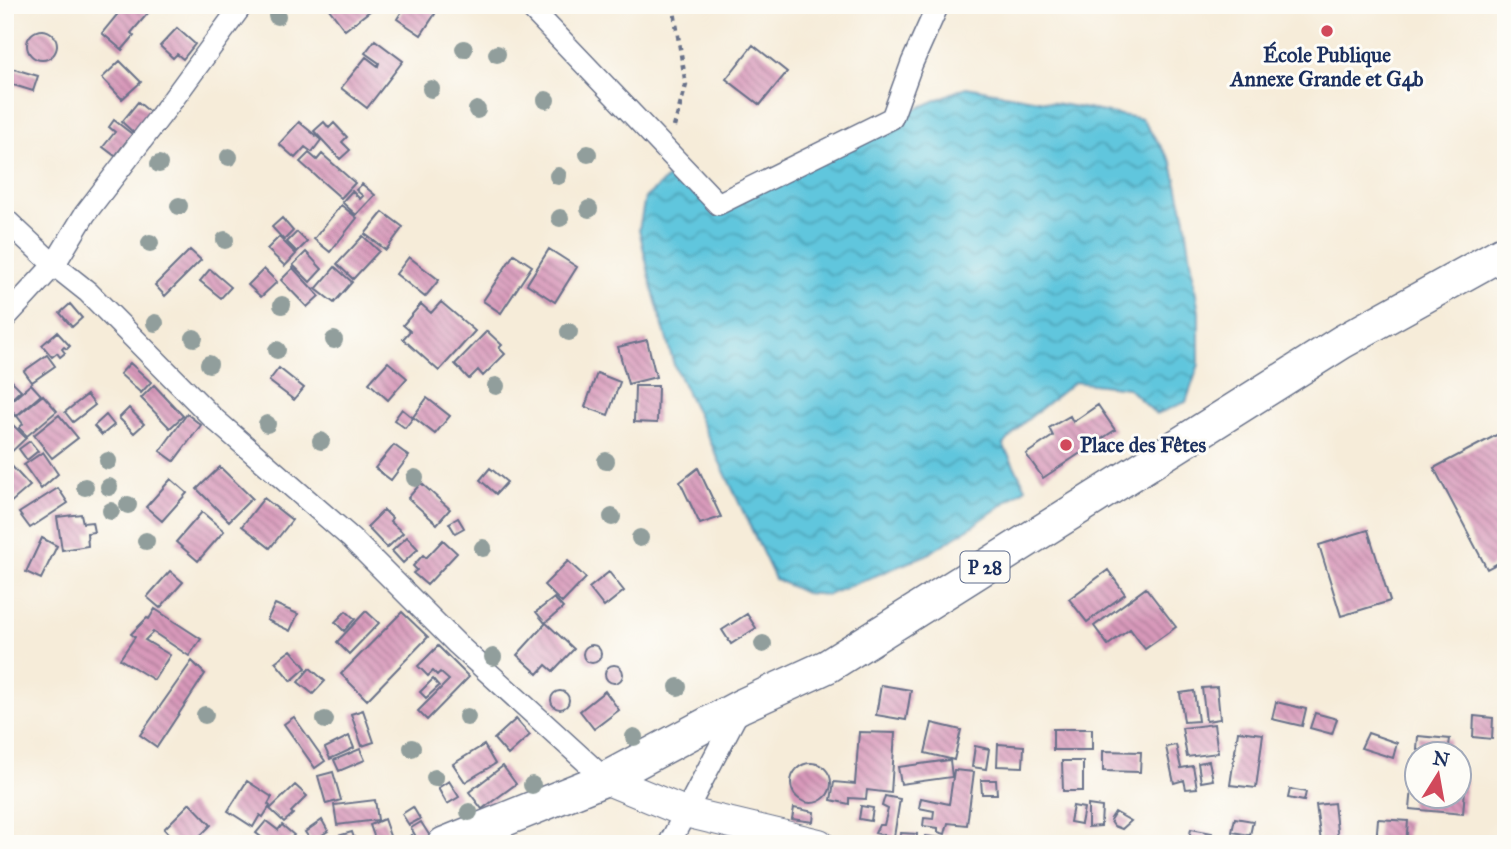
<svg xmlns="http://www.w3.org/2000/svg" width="1511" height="849" font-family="'IM FELL Great Primer',serif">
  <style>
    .water { fill: url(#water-waves); stroke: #3e7a9e; stroke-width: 2 }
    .building { fill: url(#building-back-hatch) }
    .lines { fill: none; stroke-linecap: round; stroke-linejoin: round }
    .street-casing { stroke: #687189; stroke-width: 24 }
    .secondary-casing { stroke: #687189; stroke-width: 32 }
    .primary-casing { stroke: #687189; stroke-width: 36 }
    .path { stroke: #687189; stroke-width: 4.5; stroke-dasharray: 5 5; stroke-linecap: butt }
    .street { stroke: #fff; stroke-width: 21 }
    .secondary { stroke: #fff; stroke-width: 30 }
    .primary { stroke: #fff; stroke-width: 33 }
    .tree { fill: #919e9c }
    .poi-dot { fill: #d1495b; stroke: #fdfcf7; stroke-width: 2.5 }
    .labels { text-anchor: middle; stroke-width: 6; stroke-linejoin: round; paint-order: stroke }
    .shield { fill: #fdfcf7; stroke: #5f6c8c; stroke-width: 2 }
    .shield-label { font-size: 19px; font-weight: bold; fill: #1b2f5e }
    .poi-label { font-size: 21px; font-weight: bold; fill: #1b2f5e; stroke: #fdfcf7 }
  </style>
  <defs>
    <pattern id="water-waves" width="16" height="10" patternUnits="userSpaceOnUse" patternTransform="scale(1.75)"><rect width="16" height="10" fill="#60c6dd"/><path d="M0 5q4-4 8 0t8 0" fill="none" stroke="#4ea1b6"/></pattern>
    <pattern id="building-back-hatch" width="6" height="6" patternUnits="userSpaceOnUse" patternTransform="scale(1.75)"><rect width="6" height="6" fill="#d899ba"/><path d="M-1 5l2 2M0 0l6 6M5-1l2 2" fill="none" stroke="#ae7d9a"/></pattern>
  </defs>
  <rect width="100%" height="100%" fill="#fdfcf7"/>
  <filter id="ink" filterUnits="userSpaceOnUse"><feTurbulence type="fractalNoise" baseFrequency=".0143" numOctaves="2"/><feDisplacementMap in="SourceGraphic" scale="14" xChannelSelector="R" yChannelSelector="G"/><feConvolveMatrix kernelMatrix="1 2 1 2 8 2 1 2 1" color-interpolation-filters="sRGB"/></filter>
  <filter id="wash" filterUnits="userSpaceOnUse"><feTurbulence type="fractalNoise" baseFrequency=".00686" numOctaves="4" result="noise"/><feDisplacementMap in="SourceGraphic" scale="28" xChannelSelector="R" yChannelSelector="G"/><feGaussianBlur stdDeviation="1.57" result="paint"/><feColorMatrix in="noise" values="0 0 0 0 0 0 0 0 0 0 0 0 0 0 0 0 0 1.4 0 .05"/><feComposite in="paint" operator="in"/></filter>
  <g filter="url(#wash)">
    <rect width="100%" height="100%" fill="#f6ecd9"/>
    <path class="water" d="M966 87 1142 119 1172 163 1185 219 1199 313V364L1186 402 1156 414 1128 388 1074 382 1022 424 1003 445 1026 488 971 527 926 555 828 595 805 593 775 579 674 365 653 291 639 229 645 198 680 167 718 206 893 119Z"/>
    <g id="blocks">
      <path class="building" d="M125 5H139L148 13 131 33 134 36 122 50 102 33Z
        M326 5H367L371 10 345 30Z
        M406 5H421L435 14 421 35 397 19Z
        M177 28 195 44 183 59 177 54 173 58 160 46Z
        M27 45a15 15 0 1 1 30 0a15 15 0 1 1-30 0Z
        M375 40 403 61 367 108 341 88 366 57 378 66 379 63 365 53Z
        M753 45 787 72 760 105 726 79Z
        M120 61 141 82 122 99 102 78Z
        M11 68 38 76 33 91 7 83Z
        M138 102 151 113 134 133 122 122Z
        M114 120 132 134 115 156 103 147 115 132 109 127Z
        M299 122 321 140 312 152 305 147 295 158 279 144Z
        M324 122 329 128 334 123 347 137 342 142 350 150 340 159 314 131Z
        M309 153 317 160 322 154 355 183 341 198 300 162Z
        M362 184 375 195 356 215 342 202 352 191 360 199 363 196 356 190Z
        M341 205 357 218 330 252 314 239Z
        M383 212 403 227 386 250 365 234Z
        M282 218 293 231 284 240 272 227Z
        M297 232 307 242 297 252 287 242Z
        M363 236 379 251 353 279 337 264Z
        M279 237 296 254 285 266 267 249Z
        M549 249 577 267 555 302 527 284Z
        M190 250 201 260 165 296 155 285Z
        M306 252 322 269 310 282 293 265Z
        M514 254 532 266 501 313 483 301Z
        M409 257 439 280 425 297 396 274Z
        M335 267 352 282 334 303 316 289Z
        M293 268 319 296 307 307 281 280Z
        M210 269 231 287 221 298 200 281Z
        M264 269 277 282 261 297 248 285Z
        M441 302 475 331 439 371 403 339 410 331 403 325 421 304 431 313Z
        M70 304 82 318 72 327 60 313Z
        M487 331 502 345 499 348 505 354 483 376 478 370 469 379 455 364Z
        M57 332 70 346 67 349 64 347 62 349 65 353 60 357 57 353 52 357 42 345Z
        M647 340 656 377 628 384 618 347Z
        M47 355 55 366 32 382 24 371Z
        M388 362 407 378 388 400 369 383Z
        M130 363 151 382 141 393 120 374Z
        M279 368 304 388 294 400 269 381Z
        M597 373 620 382 608 415 585 407Z
        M5 374 21 390 5 405Z
        M31 384 41 395 16 416 7 405Z
        M154 385 183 416 170 428 141 398Z
        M635 386H658L657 423 634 422Z
        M43 395 57 411 27 436 19 428 23 424 17 416Z
        M87 395 95 405 73 422 65 412Z
        M427 398 450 416 435 434 413 417Z
        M1098 405 1115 430 1043 478 1026 454 1053 436 1049 428 1070 416 1073 422Z
        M129 408 144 424 134 433 119 418Z
        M402 409 413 418 405 428 394 420Z
        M187 414 201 425 174 461 160 451Z
        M59 415 78 438 52 458 34 435Z
        M106 415 114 425 102 435 94 426Z
        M5 417 26 438 5 458Z
        M1506 430V559L1487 569 1434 468Z
        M30 441 38 451 27 460 19 449Z
        M394 445 409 456 391 480 375 468Z
        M43 452 58 474 41 489 24 465Z
        M8 462 30 486 9 504 5 500V465Z
        M220 467 252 498 229 521 197 489Z
        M490 468 507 482 496 494 480 480Z
        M698 468 721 517 700 524 680 482Z
        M171 479 187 493 162 521 146 507Z
        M421 483 450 509 437 524 408 498Z
        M58 488 68 503 30 528 19 513Z
        M264 498 292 520 270 548 242 526Z
        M384 510 392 518 390 521 403 533 387 548 367 527Z
        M202 512 224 531 198 561 176 542Z
        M81 514 83 523 92 522 94 532 87 533 88 546 62 550 57 517Z
        M458 518 464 528 455 533 449 523Z
        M1368 530 1390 601 1341 616 1319 545Z
        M407 537 418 549 403 563 392 551Z
        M42 538 57 546 41 579 26 572Z
        M443 540 457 553 427 585 413 573 417 570 413 566 423 555 426 558Z
        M568 561 586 578 562 603 544 585Z
        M1108 570 1125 594 1087 622 1069 599Z
        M170 571 183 582 160 608 147 597Z
        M609 572 624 591 604 607 589 588Z
        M1146 588 1176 627 1145 649 1130 629 1108 645 1094 626Z
        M554 598 563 608 545 623 536 612Z
        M275 604 298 614 290 631 267 620Z
        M155 609 201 639 189 656 153 632 145 640 170 655 154 680 120 659 135 637 131 634 147 618 149 619Z
        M346 611 355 619 344 631 335 622Z
        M366 611 379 623 349 654 337 642Z
        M402 612 428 637 367 700 341 674Z
        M747 614 756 628 731 644 722 630Z
        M546 623 574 649 553 671 546 665 538 674 517 655Z
        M583 654a9 9 0 1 1 18 0a9 9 0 1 1-18 0Z
        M438 646 469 677 427 720 418 711 449 680 440 672 437 675 433 671 428 676 418 666Z
        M291 650 306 668 291 681 275 662Z
        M192 661 205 674 157 747 140 735Z
        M605 674a9 9 0 1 1 18 0a9 9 0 1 1-18 0Z
        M310 668 325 681 313 694 298 682Z
        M433 679 439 686 426 698 420 692Z
        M881 685 911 690 906 720 876 715Z
        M1217 687 1220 719 1206 721 1202 688Z
        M551 700a9 9 0 1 1 18 0a9 9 0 1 1-18 0Z
        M605 691 619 710 594 729 580 711Z
        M1194 691 1198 721 1184 722 1180 693Z
        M1276 702 1306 709 1302 726 1272 719Z
        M363 710 374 742 362 746 351 714Z
        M1315 713 1337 719 1332 734 1310 728Z
        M1474 716 1493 718 1492 739 1473 737Z
        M294 717 325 761 315 768 284 724Z
        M516 719 530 735 508 755 494 739Z
        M932 723 961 730 954 760 925 753Z
        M1214 724 1218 753 1187 757 1182 728Z
        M1053 729H1092V750H1053Z
        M1238 731 1263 734 1256 788 1230 785Z
        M859 732 895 733 891 793 867 790 866 799 849 798V804L831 800 834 782 855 784Z
        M1368 733 1397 743 1393 758 1361 748Z
        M349 736 354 748 330 759 325 748Z
        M1418 736 1450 739 1448 753 1417 750Z
        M998 744 1024 746 1023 767 997 766Z
        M484 745 495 764 465 782 453 764Z
        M1176 745 1181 768 1193 766 1197 788 1186 789 1184 780 1174 783 1166 747Z
        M975 746 989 749 986 769 972 767Z
        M360 749 365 760 339 771 334 760Z
        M1103 751 1141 752 1140 772 1103 771Z
        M1415 755H1416V796H1458V776L1466 777 1463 814 1410 809Z
        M950 760 952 777 901 784 898 767Z
        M1062 761H1083V791H1063Z
        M1209 761 1213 780 1201 782 1198 763Z
        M791 783a20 20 0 1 1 40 0a20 20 0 1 1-40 0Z
        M503 766 516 784 482 809 469 792Z
        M954 770 974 772 967 825 948 823 945 834 938 832V828L923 826 924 818 933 819 934 811 919 808 921 798 949 804Z
        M333 772 341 800 326 804 318 776Z
        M981 780H996L997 794H982Z
        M247 781 272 797 268 804 270 806 263 817 260 815 253 827 228 811Z
        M449 781 459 797 447 804 438 788Z
        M295 785 307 796 291 812 293 814 284 822 270 809Z
        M1290 789 1306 792 1304 801 1288 798Z
        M885 796 900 799 894 837 875 833 879 825H884L888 809 882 806Z
        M375 800 378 820 337 825 334 805Z
        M190 803 211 825 192 844H178L164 829Z
        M1334 803 1338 840 1321 842 1316 805Z
        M1088 805 1102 807 1101 826 1088 827Z
        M861 806 873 808 871 821 859 819Z
        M1073 806 1084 808 1081 824 1070 822Z
        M413 807 420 819 409 825 402 814Z
        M794 808 814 812 813 822 792 819Z
        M1115 812 1131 821 1122 829 1114 826 1110 820Z
        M1235 818 1253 821 1250 835 1232 832Z
        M384 819 391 839 377 844 370 825Z
        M1378 819 1408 821 1406 844H1376Z
        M322 820 328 831 312 842 305 832Z
        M266 821 278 830 282 825 294 835 286 844H270L256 833Z
        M421 822 433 841 428 844H397L412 835 416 842 418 840 411 828Z
        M1191 829 1212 833 1210 844H1188Z
        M352 832 356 844H341L338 836Z
        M901 833 917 834 916 844H899Z
        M925 836 956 840V844H924Z"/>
    </g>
  </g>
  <g filter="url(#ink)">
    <use href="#blocks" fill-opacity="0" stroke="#687189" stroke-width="2"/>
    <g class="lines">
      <g class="street-casing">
        <path id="street" d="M528 5 718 204 892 118 912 63 938 5
          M5 219 54 265 88 292 212 417 351 538 457 644 605 779
          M5 318 54 265 85 214 171 102 242 5
          M669 844 740 708"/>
      </g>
      <g class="secondary-casing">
        <path id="secondary" d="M605 779 685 812 819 844"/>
      </g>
      <g class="primary-casing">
        <path id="primary" d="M444 844 605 779 741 706 828 666 1342 342 1506 251"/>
      </g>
      <path class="path" d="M673 5 686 85 674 127"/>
      <use href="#street" class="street"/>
      <use href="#secondary" class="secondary"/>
      <use href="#primary" class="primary"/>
    </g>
    <g class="tree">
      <circle cx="277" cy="16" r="9"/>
      <circle cx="464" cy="49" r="9"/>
      <circle cx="497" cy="54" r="9"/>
      <circle cx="431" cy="89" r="9"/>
      <circle cx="546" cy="100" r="9"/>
      <circle cx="477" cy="110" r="9"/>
      <circle cx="588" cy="154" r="9"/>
      <circle cx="229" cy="157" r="9"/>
      <circle cx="159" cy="164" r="9"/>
      <circle cx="558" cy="176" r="9"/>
      <circle cx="179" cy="206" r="9"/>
      <circle cx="589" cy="209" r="9"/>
      <circle cx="560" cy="218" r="9"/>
      <circle cx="225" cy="240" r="9"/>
      <circle cx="150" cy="243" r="9"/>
      <circle cx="282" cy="305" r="9"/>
      <circle cx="155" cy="323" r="9"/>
      <circle cx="569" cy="332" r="9"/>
      <circle cx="194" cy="338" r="9"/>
      <circle cx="334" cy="340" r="9"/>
      <circle cx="277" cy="350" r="9"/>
      <circle cx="209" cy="364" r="9"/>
      <circle cx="496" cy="386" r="9"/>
      <circle cx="267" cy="424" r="9"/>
      <circle cx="321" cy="441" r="9"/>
      <circle cx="108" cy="461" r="9"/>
      <circle cx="606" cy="461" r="9"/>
      <circle cx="415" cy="478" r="9"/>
      <circle cx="85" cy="487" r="9"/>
      <circle cx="109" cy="487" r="9"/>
      <circle cx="128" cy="505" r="9"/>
      <circle cx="111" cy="511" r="9"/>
      <circle cx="612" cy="517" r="9"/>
      <circle cx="640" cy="538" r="9"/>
      <circle cx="146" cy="541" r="9"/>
      <circle cx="483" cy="548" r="9"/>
      <circle cx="763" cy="644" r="9"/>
      <circle cx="493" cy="657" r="9"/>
      <circle cx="678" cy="687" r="9"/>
      <circle cx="205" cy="715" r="9"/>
      <circle cx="467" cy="717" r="9"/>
      <circle cx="325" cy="720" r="9"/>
      <circle cx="634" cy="737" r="9"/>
      <circle cx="412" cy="748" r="9"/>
      <circle cx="435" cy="778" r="9"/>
      <circle cx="532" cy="785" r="9"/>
      <circle cx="469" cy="812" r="9"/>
    </g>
  </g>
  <g class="poi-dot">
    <circle cx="1327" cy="31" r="7"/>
    <circle cx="1066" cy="445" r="7"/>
  </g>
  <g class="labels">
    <rect class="shield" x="960.5" y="551.5" width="49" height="31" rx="5"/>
    <g class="shield-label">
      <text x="985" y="574">P 28</text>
    </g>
    <g class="poi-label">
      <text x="1327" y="62">École Publique<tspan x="1327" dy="24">Annexe Grande et G4b</tspan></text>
      <text x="1080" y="452" text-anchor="start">Place des Fêtes</text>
    </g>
  </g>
  <rect width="1511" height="849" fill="none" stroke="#fdfcf7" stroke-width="28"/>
  <g transform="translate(1438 775) rotate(11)"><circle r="33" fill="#fdfcf7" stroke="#a3aaba" stroke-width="2"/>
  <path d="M0-5L12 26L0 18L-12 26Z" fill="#d1495b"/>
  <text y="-10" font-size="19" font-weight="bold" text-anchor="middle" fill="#1b2f5e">N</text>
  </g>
</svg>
